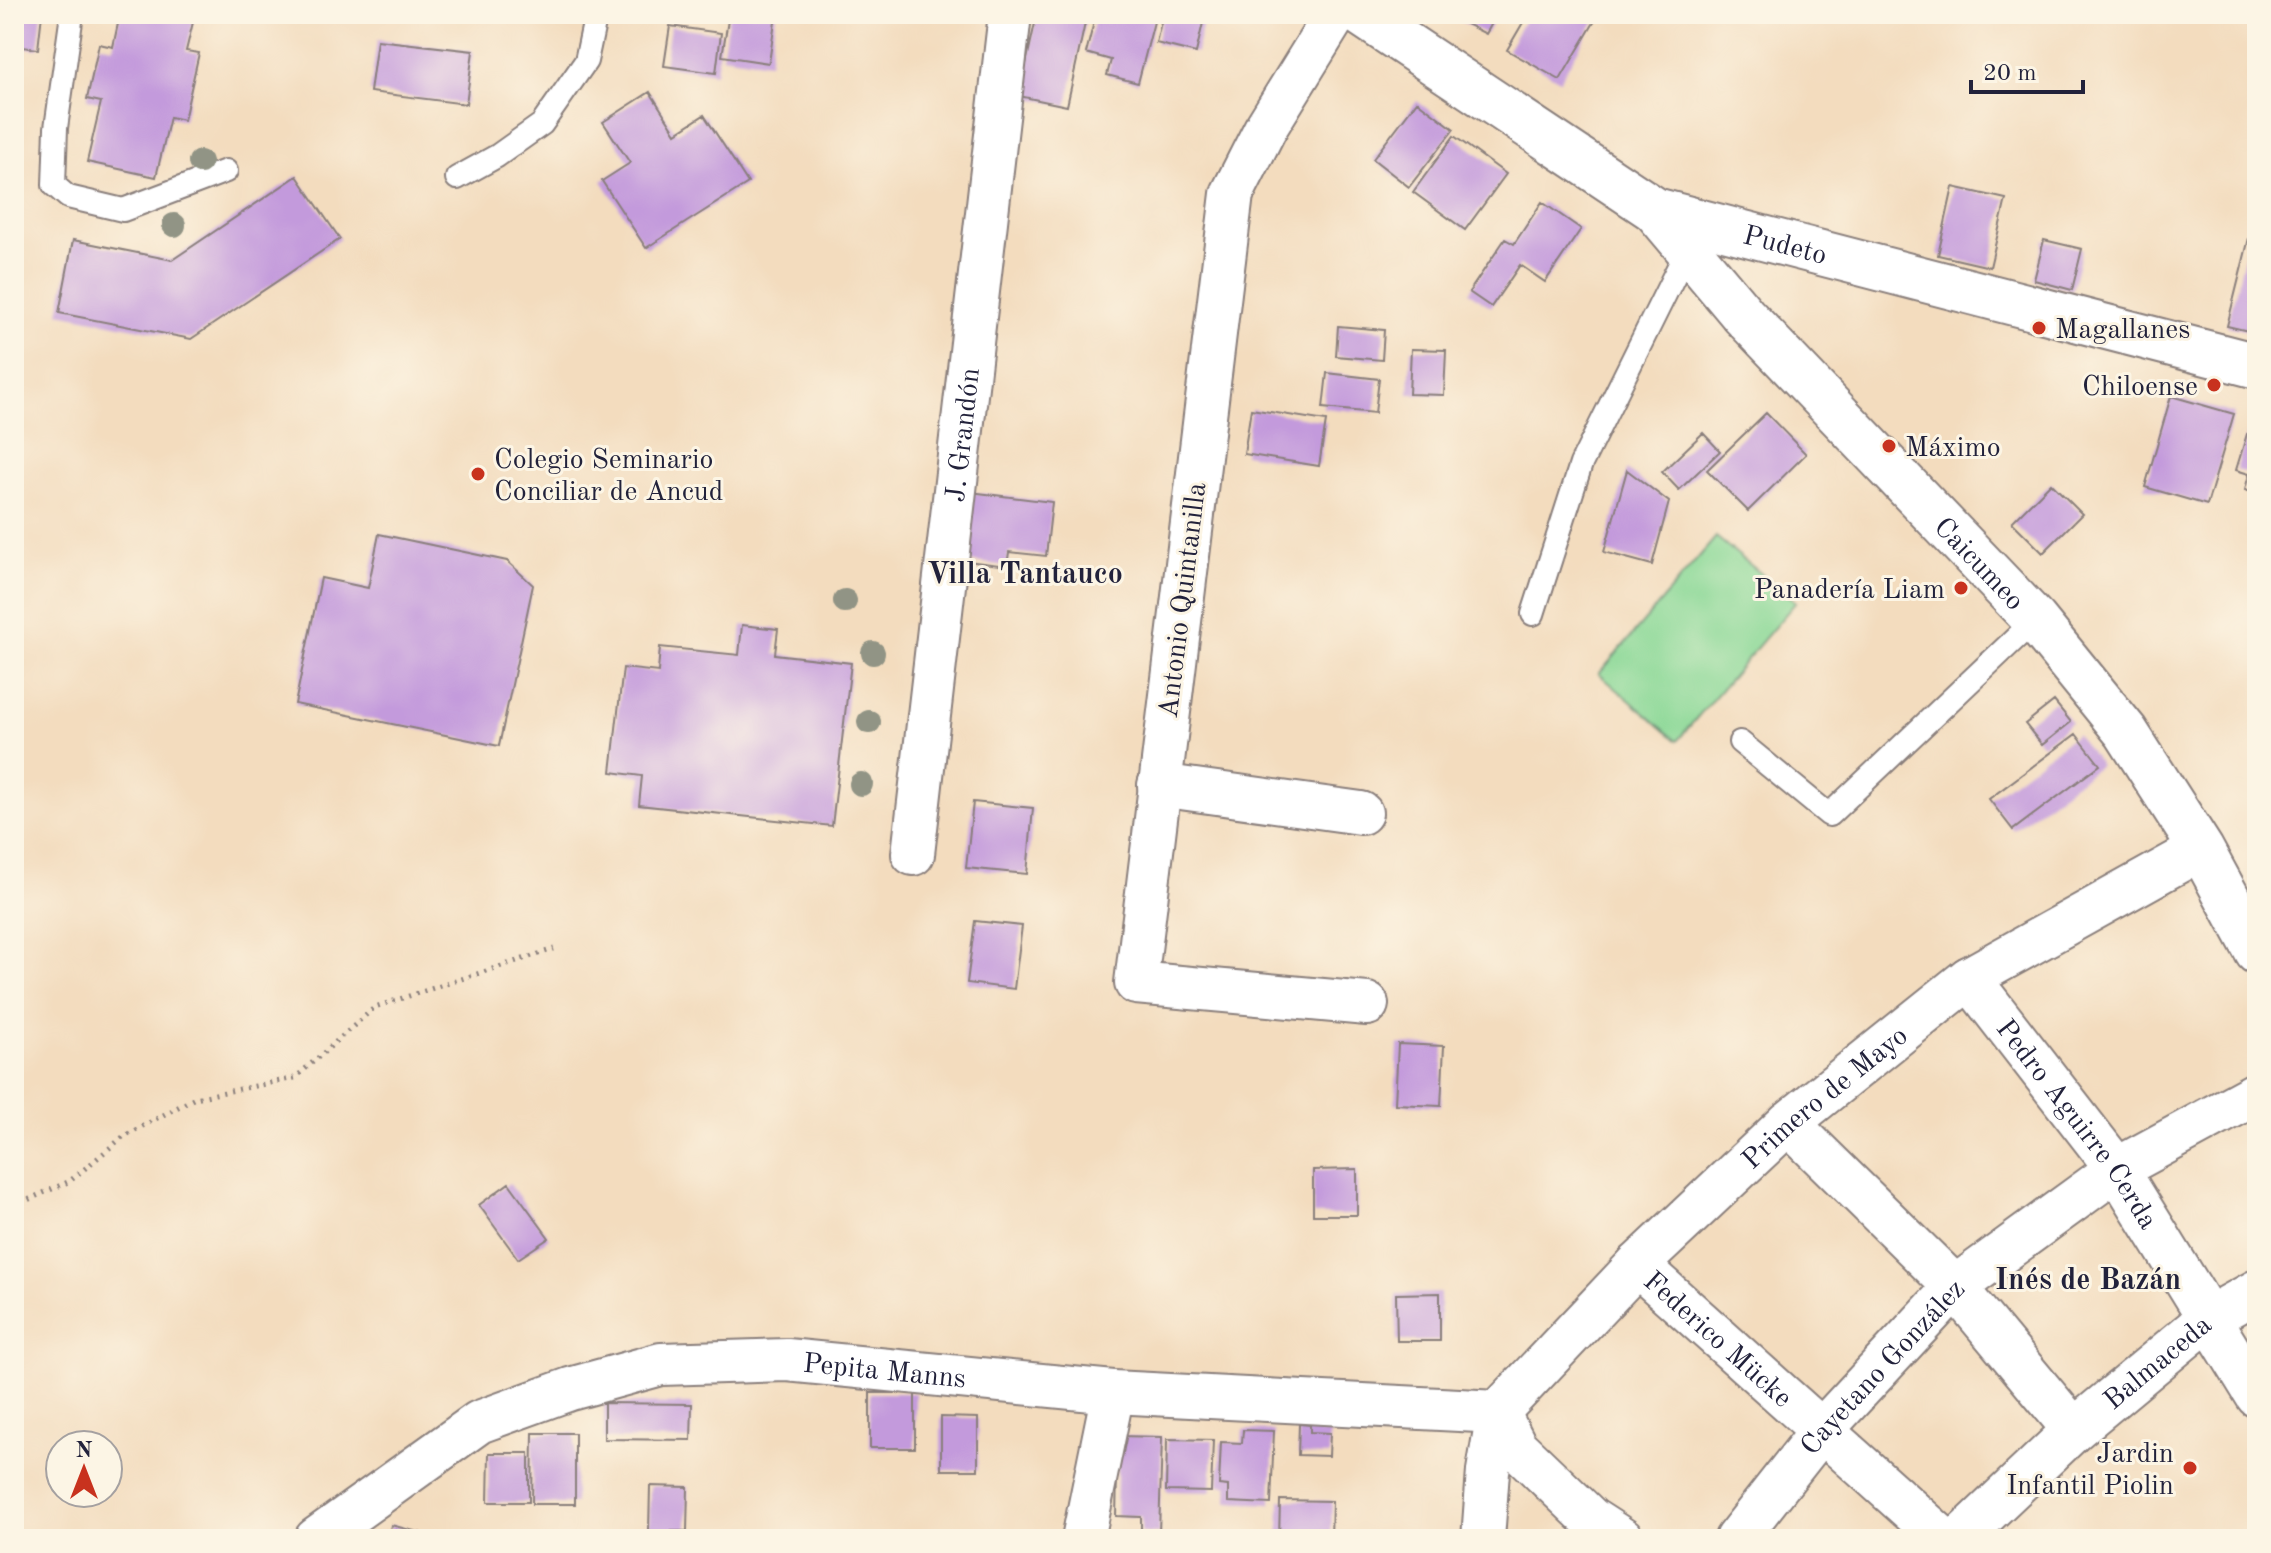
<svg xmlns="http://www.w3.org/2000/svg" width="2271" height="1553" font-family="'Old Standard TT',serif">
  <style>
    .green { fill: #8ad896; stroke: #567d68; stroke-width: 2 }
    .building { fill: #c39adc }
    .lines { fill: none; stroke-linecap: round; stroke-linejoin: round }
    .lane-casing { stroke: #8a7f7c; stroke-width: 26 }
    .street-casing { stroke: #8a7f7c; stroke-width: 46 }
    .secondary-casing { stroke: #8a7f7c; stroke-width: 48 }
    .path { stroke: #8a7f7c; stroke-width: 5; stroke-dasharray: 2 6; stroke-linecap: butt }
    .lane { stroke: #fff; stroke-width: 22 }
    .street { stroke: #fff; stroke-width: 42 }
    .secondary { stroke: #fff; stroke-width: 44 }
    .tree { fill: #919485 }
    .poi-dot { fill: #c8321e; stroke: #fcf5e5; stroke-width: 3 }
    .labels { text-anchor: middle; stroke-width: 6; stroke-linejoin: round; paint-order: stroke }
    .street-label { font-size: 28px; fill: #22223b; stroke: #fcf5e5 }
    .poi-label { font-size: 28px; fill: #22223b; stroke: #fcf5e5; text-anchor: start }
    .neighbourhood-label { font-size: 30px; font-weight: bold; fill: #22223b; stroke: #fcf5e5 }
  </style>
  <rect width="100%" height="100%" fill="#fcf5e5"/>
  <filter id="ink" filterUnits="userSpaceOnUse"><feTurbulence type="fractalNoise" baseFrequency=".0125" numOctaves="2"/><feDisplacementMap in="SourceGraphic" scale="16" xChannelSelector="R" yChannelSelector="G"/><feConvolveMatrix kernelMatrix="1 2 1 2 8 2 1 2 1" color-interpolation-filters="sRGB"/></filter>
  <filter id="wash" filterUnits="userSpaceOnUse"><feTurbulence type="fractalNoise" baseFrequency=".006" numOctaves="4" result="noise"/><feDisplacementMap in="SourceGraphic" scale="32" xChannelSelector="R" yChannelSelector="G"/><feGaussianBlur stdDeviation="1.8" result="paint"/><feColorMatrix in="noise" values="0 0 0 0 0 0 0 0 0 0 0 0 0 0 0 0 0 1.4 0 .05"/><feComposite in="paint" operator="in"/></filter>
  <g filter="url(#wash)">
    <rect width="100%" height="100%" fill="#f3dcbe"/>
    <path class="green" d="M1716 537 1796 602 1677 741 1599 674Z"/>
    <g id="blocks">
      <path class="building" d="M14 14H42L38 49 14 46Z
        M120 14H195L186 51 199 53 184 120 170 117 156 177 87 162 101 102 87 99 99 44 113 47Z
        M729 14H776L769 63 722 56Z
        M1037 14H1087L1067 106 1019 96Z
        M1096 14H1156L1138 83 1107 75 1111 60 1086 53Z
        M1163 14H1205L1196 53 1156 43Z
        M1446 14H1497L1486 34Z
        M1528 14H1599L1560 80 1507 50Z
        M670 26 721 33 716 73 664 66Z
        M377 40 473 51 466 104 370 92Z
        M650 92 676 133 704 115 748 183 646 248 602 181 630 163 603 122Z
        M1417 101 1454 129 1409 187 1373 159Z
        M1454 136 1506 174 1465 230 1413 192Z
        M297 176 340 239 191 339 59 313 73 240 172 260Z
        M1953 187 2006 199 1990 267 1938 255Z
        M1542 202 1581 229 1545 282 1520 265 1491 307 1469 292 1505 239 1514 244Z
        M2250 234 2257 235V333L2227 326Z
        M2044 240 2082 249 2072 290 2034 280Z
        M1338 326 1384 330 1382 360 1336 356Z
        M1411 349 1446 350 1444 395 1409 394Z
        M1327 373 1379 379 1375 413 1323 408Z
        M2171 396 2234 414 2207 505 2145 487Z
        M1251 409 1326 421 1319 466 1244 454Z
        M1766 413 1806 454 1748 511 1707 470Z
        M1703 433 1720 451 1679 490 1662 472Z
        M2247 434 2257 437V494L2245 490 2249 474 2236 470Z
        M1627 470 1669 502 1652 565 1604 552Z
        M2051 483 2082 514 2043 553 2012 522Z
        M962 491 1052 502 1046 556 1009 552 1007 566 959 560Z
        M379 534 507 561 533 585 499 746 295 704 321 578 368 588Z
        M742 625 778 629 775 654 851 663 832 826 639 805 642 776 611 772 623 668 658 672 660 647 739 655Z
        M2054 701 2071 722 2042 745 2025 724Z
        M2076 734 2100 765 2013 830 1989 799Z
        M973 802 1033 808 1027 874 966 868Z
        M975 921 1022 926 1014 989 967 983Z
        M1398 1044 1444 1046 1441 1106 1395 1104Z
        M1357 1169V1215H1313V1170Z
        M509 1183 549 1238 518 1259 479 1205Z
        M1440 1293V1341H1397L1396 1294Z
        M870 1393H915V1448H870Z
        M604 1403 692 1404 691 1440 604 1439Z
        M941 1417 978 1418V1470H941Z
        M1299 1424 1310 1425V1432L1330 1433 1329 1456 1298 1455Z
        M1243 1430 1274 1431 1271 1504 1228 1502V1486L1219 1485 1221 1442 1242 1443Z
        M533 1433H575V1504H532Z
        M1118 1436 1162 1437 1159 1534 1141 1533V1517L1116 1516Z
        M1167 1439 1213 1440 1211 1492 1166 1491Z
        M489 1453H529V1502H488Z
        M650 1486 688 1487 687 1531H649Z
        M1280 1500 1332 1501 1331 1539H1279Z
        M391 1525 441 1538 440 1539H388Z"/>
    </g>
  </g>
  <g filter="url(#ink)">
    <use href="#blocks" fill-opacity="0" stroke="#8a7f7c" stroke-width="2"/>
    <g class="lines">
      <g class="lane-casing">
        <path id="lane" d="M72 14 56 128 54 185 68 197 123 210 226 171
          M457 178 497 156 542 124 586 61 596 14
          M1533 614 1581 464 1687 250
          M1740 742 1829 815 2035 620"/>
      </g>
      <g class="street-casing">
        <g id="street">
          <path d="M1336 14 1265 129 1232 194 1136 983 1367 1004"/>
          <path d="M1159 785 1361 813"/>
          <path id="s1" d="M913 854 1010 14"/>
          <path id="s2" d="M1969 978 2117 1169 2257 1396"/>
          <path d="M1788 1123 1955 1287 2074 1430"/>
          <path id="s3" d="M1637 1265 1943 1539"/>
          <path id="s4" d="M1498 1412 1637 1265 1788 1123 1969 978 2201 849"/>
          <path d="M1498 1412 1516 1447 1591 1519 1622 1539"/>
          <path id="s5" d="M316 1539 479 1422 570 1389 661 1364 787 1360 1113 1392 1498 1412"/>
          <path d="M1083 1539 1113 1392"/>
          <path d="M1483 1539 1488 1471 1498 1412"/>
          <path id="s6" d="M1736 1539 1821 1431 1955 1287 2117 1169 2257 1093"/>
          <path id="s7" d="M1959 1539 2074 1430 2210 1317 2257 1291"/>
        </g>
      </g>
      <g class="secondary-casing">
        <g id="secondary">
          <path id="s8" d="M1361 14 1655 210 2257 366"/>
          <path id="s9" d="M1655 210 1744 316 2035 620 2126 732 2201 849 2257 952"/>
        </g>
      </g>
      <path class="path" d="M14 1206 70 1181 124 1136 195 1098 295 1078 375 1007 554 949"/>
      <use href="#lane" class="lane"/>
      <use href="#street" class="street"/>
      <use href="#secondary" class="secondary"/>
    </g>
    <g class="tree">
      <circle cx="200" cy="162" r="12"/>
      <circle cx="174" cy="225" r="12"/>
      <circle cx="845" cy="601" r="12"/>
      <circle cx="873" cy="653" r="12"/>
      <circle cx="869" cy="722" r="12"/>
      <circle cx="861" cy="784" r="12"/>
    </g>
  </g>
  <g class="poi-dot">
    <circle cx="2039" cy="328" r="8"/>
    <circle cx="2214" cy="385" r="8"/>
    <circle cx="1889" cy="446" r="8"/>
    <circle cx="478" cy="474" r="8"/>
    <circle cx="1961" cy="588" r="8"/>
    <circle cx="2190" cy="1468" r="8"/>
  </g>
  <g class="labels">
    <g class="street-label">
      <text dy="10" stroke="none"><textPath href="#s8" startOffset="488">Pudeto</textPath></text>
      <text dy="10" stroke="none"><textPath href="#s1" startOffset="422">J. Grandón</textPath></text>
      <text dy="10" stroke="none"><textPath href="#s9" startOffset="480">Caicumeo</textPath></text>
      <text transform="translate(1181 600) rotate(-83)" y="10">Antonio Quintanilla</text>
      <text dy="10" stroke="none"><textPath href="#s4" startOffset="454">Primero de Mayo</textPath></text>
      <text dy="10" stroke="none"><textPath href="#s2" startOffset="182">Pedro Aguirre Cerda</textPath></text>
      <text dy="10" stroke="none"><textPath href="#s3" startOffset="110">Federico Mücke</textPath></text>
      <text dy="10" stroke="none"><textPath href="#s7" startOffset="266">Balmaceda</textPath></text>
      <text dy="10" stroke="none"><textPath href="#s6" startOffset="226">Cayetano González</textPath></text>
      <text dy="10" stroke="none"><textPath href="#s5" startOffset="616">Pepita Manns</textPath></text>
    </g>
    <g class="poi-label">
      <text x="2055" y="338">Magallanes</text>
      <text x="2198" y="395" text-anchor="end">Chiloense</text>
      <text x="1905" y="456">Máximo</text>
      <text x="494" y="468">Colegio Seminario<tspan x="494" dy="32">Conciliar de Ancud</tspan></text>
      <text x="1945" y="598" text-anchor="end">Panadería Liam</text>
      <text x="2174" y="1462" text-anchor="end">Jardin<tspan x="2174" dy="32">Infantil Piolin</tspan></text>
    </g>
    <g class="neighbourhood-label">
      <text x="1025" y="583">Villa Tantauco</text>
      <text x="2088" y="1289">Inés de Bazán</text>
    </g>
  </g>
  <rect width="2271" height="1553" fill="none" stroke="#fcf5e5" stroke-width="48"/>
  <g transform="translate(84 1469)"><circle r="38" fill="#fcf5e5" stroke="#a5a1a1" stroke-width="2"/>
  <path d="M0-6L14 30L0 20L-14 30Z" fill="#c8321e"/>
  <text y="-12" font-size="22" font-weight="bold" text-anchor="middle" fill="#22223b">N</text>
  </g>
  <path d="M1971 80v12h112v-12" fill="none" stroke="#22223b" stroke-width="4"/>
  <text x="1983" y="80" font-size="24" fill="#22223b" stroke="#fcf5e5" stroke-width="6" paint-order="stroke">20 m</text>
</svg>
